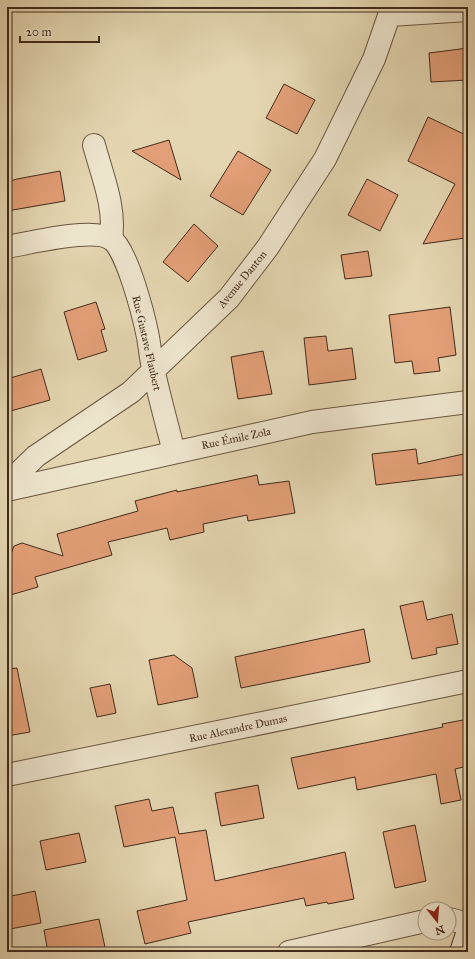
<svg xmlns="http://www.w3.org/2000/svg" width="475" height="959" font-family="'IM FELL Great Primer',serif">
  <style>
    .building { fill: #e39f77; stroke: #422b1c }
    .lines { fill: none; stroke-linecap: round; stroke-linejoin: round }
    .minor-casing { stroke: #6a5641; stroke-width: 24 }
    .secondary-casing { stroke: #422b1c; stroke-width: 24 }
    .minor { stroke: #ede4cc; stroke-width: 22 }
    .secondary { stroke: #ede4cc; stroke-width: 22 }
    .labels { text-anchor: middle; stroke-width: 3.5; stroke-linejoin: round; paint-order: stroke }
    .street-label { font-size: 11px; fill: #422b1c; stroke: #ede4cc }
  </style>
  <rect width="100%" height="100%" fill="#e4d6b1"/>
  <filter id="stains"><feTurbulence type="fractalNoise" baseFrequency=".005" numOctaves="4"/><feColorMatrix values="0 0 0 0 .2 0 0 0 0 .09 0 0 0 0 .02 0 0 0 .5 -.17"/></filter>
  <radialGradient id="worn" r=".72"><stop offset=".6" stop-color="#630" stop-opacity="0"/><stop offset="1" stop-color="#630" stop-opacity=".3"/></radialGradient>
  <path class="building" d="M468 48V80L431 82 429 53Z
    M284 84 315 100 297 134 266 118Z
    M428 117 468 136V229L465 238 423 244 455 184 408 161Z
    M169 140 181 180 132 151Z
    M238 151 271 170 243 215 210 196Z
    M60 171 65 201 7 211V182L17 179Z
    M367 179 398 195 380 231 348 215Z
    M194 224 218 246 188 282 163 262Z
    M368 251 372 276 345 279 341 255Z
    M96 302 105 329 101 330 107 351 78 360 64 312Z
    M450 307 456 355 438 358 440 371 414 374 412 361 395 363 389 315Z
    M326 336 328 351 352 348 356 379 309 385 304 338Z
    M263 351 272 394 238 399 231 357Z
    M41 369 50 400 7 412V379Z
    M416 449 418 464 468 453V474L376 485 372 454Z
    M257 475 259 485 289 481 295 513 248 521 247 515 203 524 204 532 170 540 167 528 108 542 112 555 35 577 38 587 7 596V564L14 546 22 543 63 556 57 534 138 511 135 501 177 490V492Z
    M423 601 427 620 452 614 458 644 436 648 437 654 412 659 400 606Z
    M364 629 370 662 241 688 235 657Z
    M174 655 192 668 198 697 158 705 149 660Z
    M17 668 30 732 7 736V669Z
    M110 684 116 713 97 717 90 688Z
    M468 719V766L455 769 461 800 441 804 436 774 357 790 355 777 298 789 291 758 443 727 442 724Z
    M258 785 264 818 221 826 215 793Z
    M149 799 152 811 173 807 179 834 206 830 215 881 345 852 354 899 328 904 327 902 306 906 304 898 188 922 191 933 145 944 137 911 187 900 175 837 124 847 115 806Z
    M415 825 426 881 395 888 383 832Z
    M79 833 86 862 46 870 40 841Z
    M35 891 41 923 10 929 7 915V897Z
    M99 919 106 952H48L44 930Z"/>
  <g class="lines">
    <g class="minor-casing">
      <path id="minor" d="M390 15 468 10
        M94 145C102 175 116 208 111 239
        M7 247C30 243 93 227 111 239 127 249 144 317 148 337 150 349 151 361 154 373 160 399 167 425 174 452
        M7 484 36 456 131 392 229 298 268 247 325 159 374 59 392 7
        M7 490 312 422 468 402
        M7 775 468 681
        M449 919 468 924
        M289 952 425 921"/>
    </g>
    <g class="secondary-casing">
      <path id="secondary" d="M461 952 468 931"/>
    </g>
    <use href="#minor" class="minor"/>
    <use href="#secondary" class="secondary"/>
  </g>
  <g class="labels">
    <g class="street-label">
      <text transform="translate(242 279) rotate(-51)" y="4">Avenue Danton</text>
      <text transform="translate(147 343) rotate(77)" y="4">Rue Gustave Flaubert</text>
      <text transform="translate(236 438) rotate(-12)" y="4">Rue Émile Zola</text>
      <text transform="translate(238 728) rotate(-12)" y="4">Rue Alexandre Dumas</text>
    </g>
  </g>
  <rect width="475" height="959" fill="none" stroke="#e4d6b1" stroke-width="24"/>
  <rect x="8" y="8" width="459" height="943" fill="none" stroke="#422b1c" stroke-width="2"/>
  <rect x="12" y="12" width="451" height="935" fill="none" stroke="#422b1c"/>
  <g transform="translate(437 921) rotate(163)"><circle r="19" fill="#ede4cc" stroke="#a99a86"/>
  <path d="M0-3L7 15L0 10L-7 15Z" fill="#8f2418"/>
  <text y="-6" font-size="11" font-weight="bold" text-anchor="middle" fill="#422b1c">N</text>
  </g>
  <path d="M20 36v6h79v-6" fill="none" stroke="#422b1c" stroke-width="2"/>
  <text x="26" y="36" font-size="12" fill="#422b1c" stroke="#ede4cc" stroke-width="3" paint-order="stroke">20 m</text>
  <rect width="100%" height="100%" filter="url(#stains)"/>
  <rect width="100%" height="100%" fill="url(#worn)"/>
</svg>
